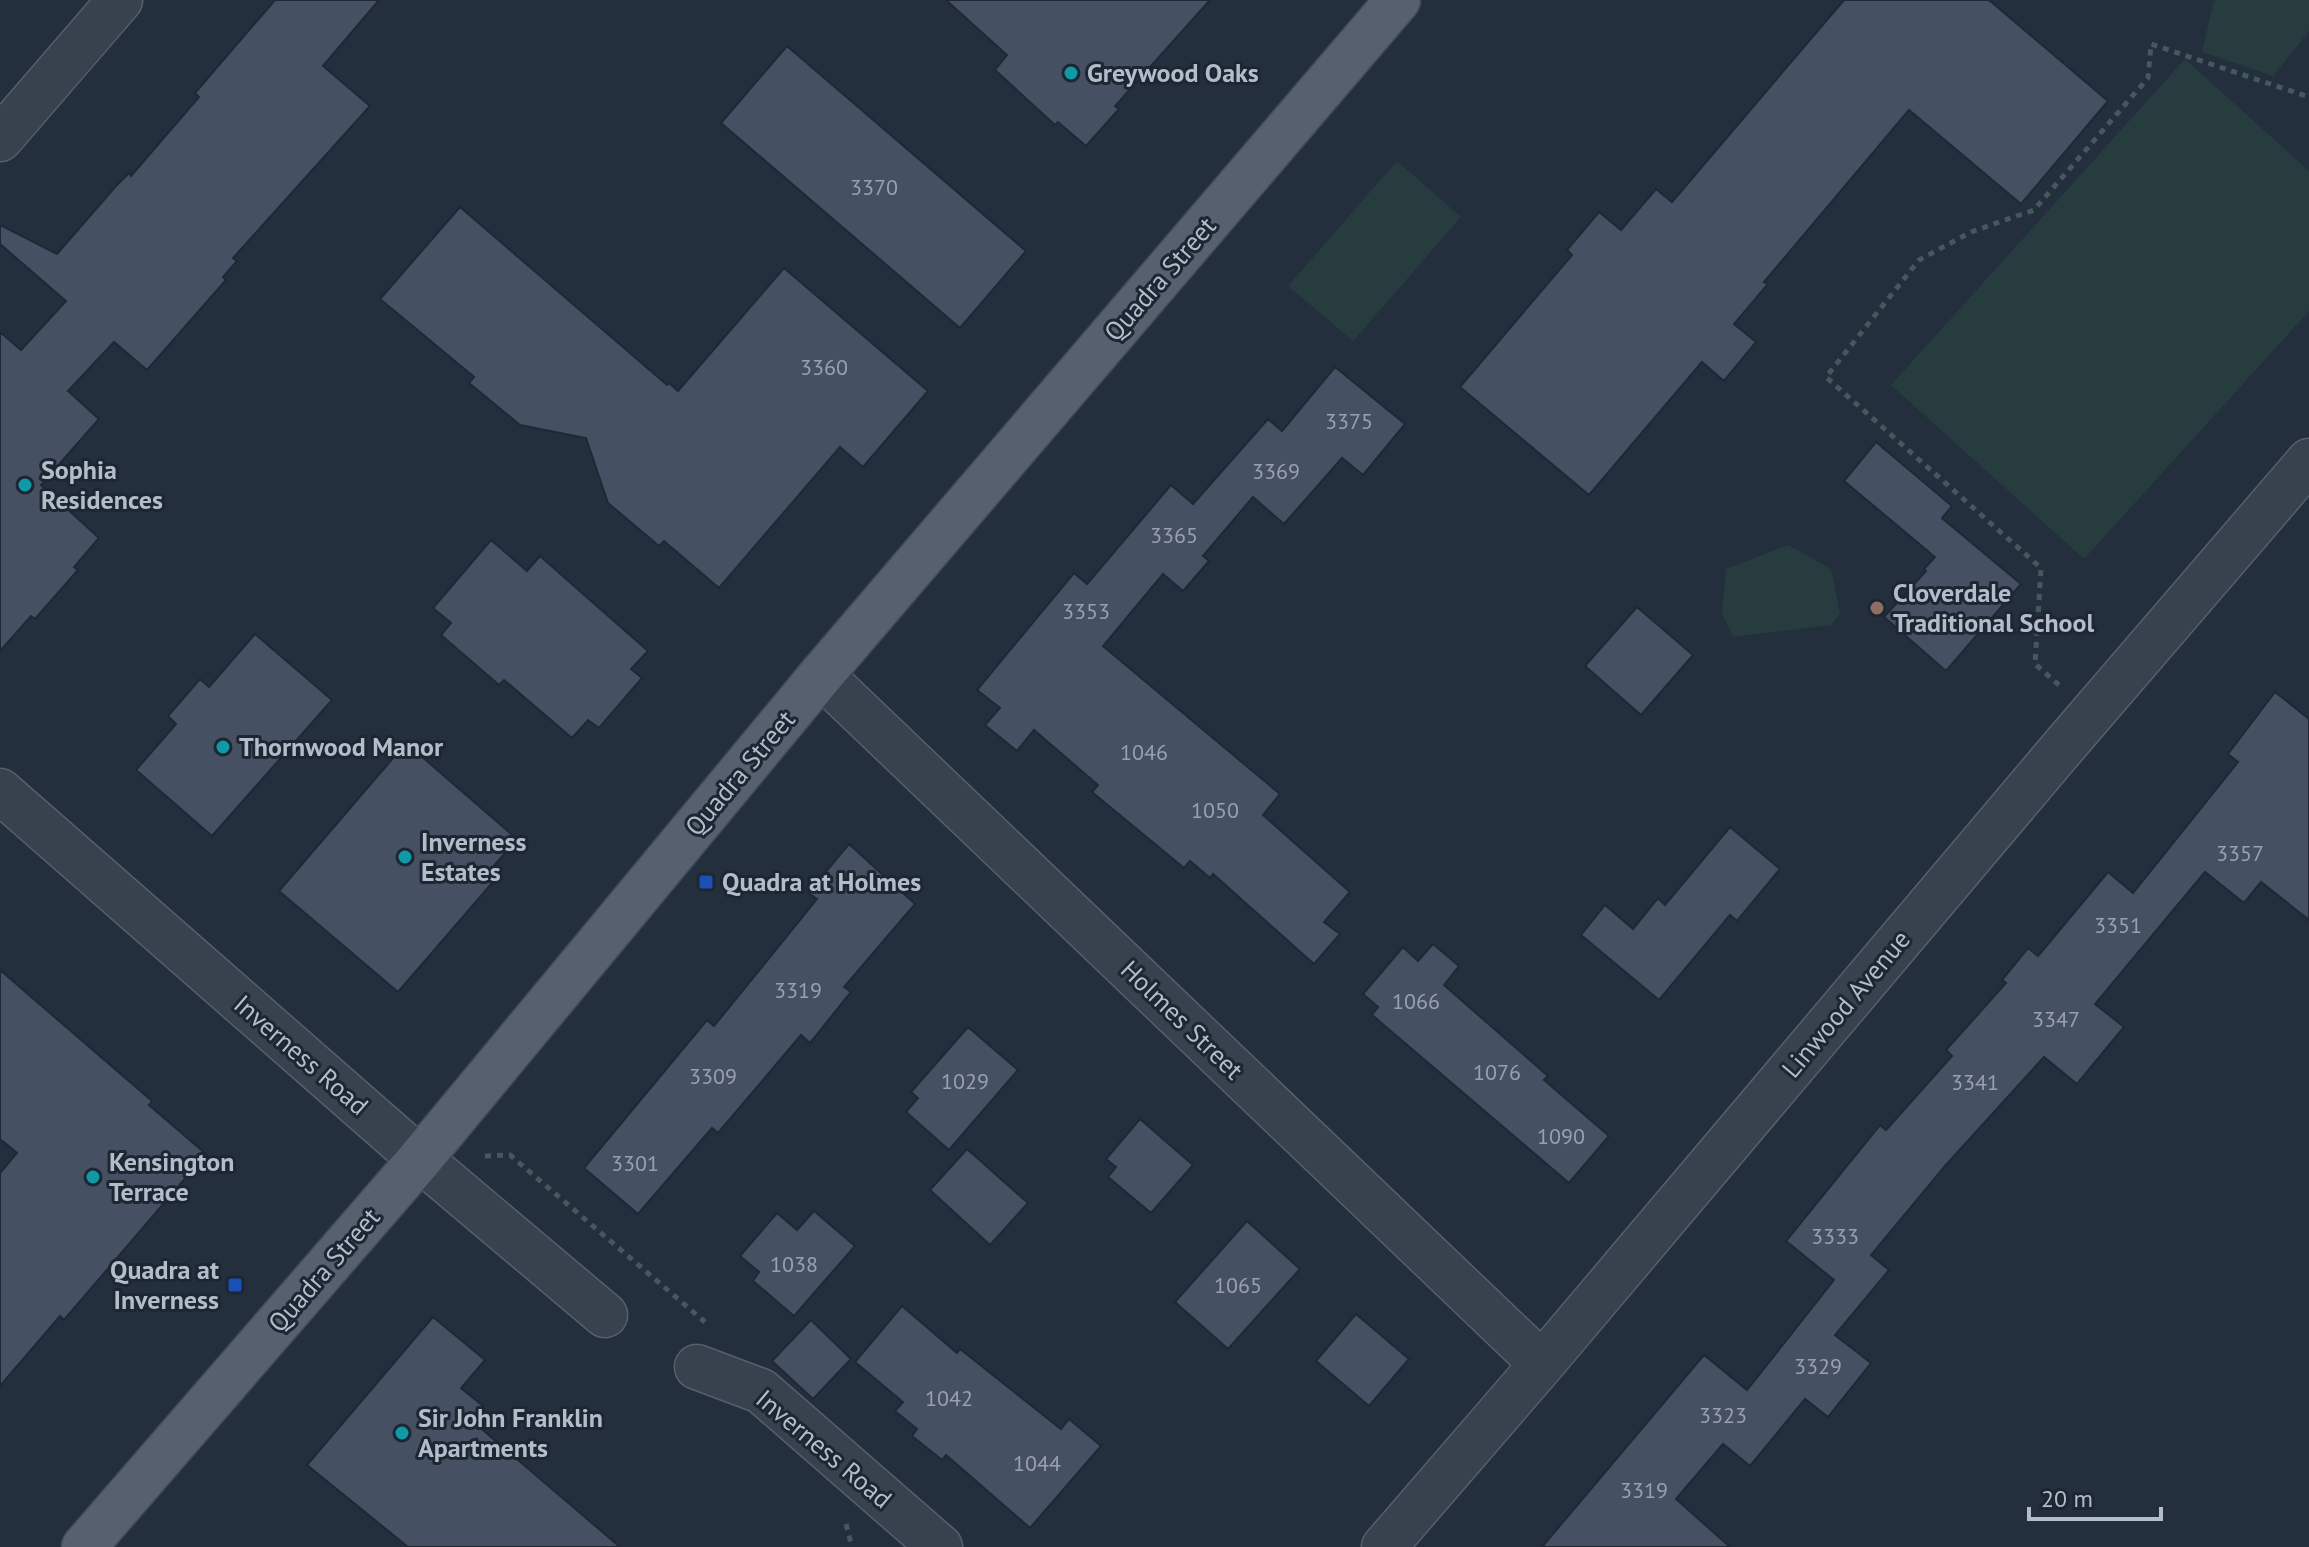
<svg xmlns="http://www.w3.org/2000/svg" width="2309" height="1547" font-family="'PT Sans',sans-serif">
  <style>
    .green { fill: #263c3f }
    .building { fill: #455162; stroke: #1f2835; stroke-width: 2 }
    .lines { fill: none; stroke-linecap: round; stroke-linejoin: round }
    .minor-casing { stroke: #565f6c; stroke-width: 47 }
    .major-casing { stroke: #414a57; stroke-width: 47 }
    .path { stroke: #44595c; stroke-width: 5; stroke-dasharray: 6 6; stroke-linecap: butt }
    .minor { stroke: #38414e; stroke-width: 44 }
    .major { stroke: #56606e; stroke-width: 44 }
    .culture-dot { fill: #0f9aa8; stroke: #1d2633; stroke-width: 3 }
    .education-dot { fill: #8d6e63; stroke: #1d2633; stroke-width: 3 }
    .transit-dot { fill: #1a4fb4; stroke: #1d2633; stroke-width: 3 }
    .labels { text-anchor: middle; stroke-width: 6; stroke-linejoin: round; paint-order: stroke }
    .number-label { font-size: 22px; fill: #98a1af }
    .poi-label { font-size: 26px; font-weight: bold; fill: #b4bcc9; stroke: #1d2633; text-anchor: start }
    .street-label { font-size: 26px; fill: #b4bcc9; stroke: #1d2633 }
  </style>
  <rect width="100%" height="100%" fill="#242f3e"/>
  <path class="green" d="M2216 0H2309V31L2273 76 2202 52 2213 4Z
    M2185 59 2309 171V311L2084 559 1891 385Z
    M1397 161 1461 217 1353 341 1288 286Z
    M1788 545 1831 569 1840 613 1831 625 1733 637 1722 613 1726 569Z"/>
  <path class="building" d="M275 0H379L323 66 370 106 233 258 237 261 223 277 226 280 147 370 114 342 68 391 99 419 41 485 99 538 74 567 78 570 49 603 35 619 31 616 0 651V332L21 350 66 301 0 244V225L57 254 116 186 129 173 131 176 199 97 195 93Z
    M946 0H1210L1115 106 1119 109 1086 146 1058 122 1055 125 995 70 1007 55Z
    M1844 0H1989L2108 101 2021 204 1909 110 1764 282 1768 284 1734 324 1756 342 1724 381 1702 362 1589 495 1460 387 1572 255 1567 250 1599 212 1621 230 1656 189 1672 202Z
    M787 46 1026 251 960 328 721 123Z
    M460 207 667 385 669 383 678 391 784 268 928 391 863 467 840 447 719 588 664 541 659 546 608 503 586 438 520 425 469 383 474 377 380 299Z
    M1335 367 1405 424 1363 475 1342 458 1284 524 1253 497 1203 556 1209 561 1183 591 1163 574 1103 646 1280 794 1263 815 1350 892 1324 922 1340 934 1314 964 1213 874 1210 878 1190 861 1184 868 1092 792 1098 785 1034 730 1017 751 985 725 1000 708 977 690 1074 573 1087 584 1171 485 1193 504 1268 419 1282 431Z
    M1876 442 1952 506 1942 518 2021 584 1946 671 1884 617 1926 571 1924 569 1935 557 1844 481Z
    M491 540 527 571 540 556 648 651 631 669 642 678 599 728 588 720 572 738 504 680 499 685 441 635 451 623 433 608Z
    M1637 607 1693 655 1641 715 1585 666Z
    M255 634 332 700 212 836 136 770 176 724 168 716 200 679 209 687Z
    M2275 692 2309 719V920L2261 882 2244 903 2205 872 2095 1004 2124 1027 2077 1084 2044 1057 1945 1166 1871 1255 1889 1270 1835 1335 1871 1363 1828 1417 1805 1399 1750 1466 1723 1444 1676 1499 1730 1547H1542L1704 1355 1747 1390 1834 1280 1786 1241 1880 1125 1886 1130 1952 1056 1946 1050 2006 983 2002 980 2028 948 2038 956 2108 872 2133 893 2238 762 2228 754Z
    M406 743 517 839 486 875 493 882 398 992 279 891Z
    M1730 827 1780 869 1737 921 1730 915 1659 1000 1581 935 1605 905 1633 929 1658 898 1665 905Z
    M849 844 915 904 844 987 851 992 810 1043 801 1035 718 1133 712 1128 638 1214 584 1168 707 1020 714 1026 817 899 808 893Z
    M1433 944 1459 966 1444 985 1548 1076 1544 1080 1609 1136 1569 1183 1372 1015 1378 1007 1363 994 1403 947 1418 961Z
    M0 970 152 1101 149 1105 206 1154 64 1320 60 1316 0 1386V1173L17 1153 0 1139Z
    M968 1027 1018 1070 949 1150 906 1112 918 1098 911 1092Z
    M1140 1119 1193 1165 1151 1213 1108 1177 1116 1167 1106 1159Z
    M967 1149 1028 1203 990 1245 930 1190Z
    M814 1211 855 1246 794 1316 753 1281 759 1272 740 1256 777 1213 797 1230Z
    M1247 1221 1300 1269 1228 1349 1175 1302Z
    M902 1306 957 1353 960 1349 1061 1429 1069 1419 1101 1446 1030 1528 946 1455 942 1460 912 1436 917 1429 895 1411 903 1402 855 1362Z
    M1356 1314 1409 1359 1369 1406 1316 1361Z
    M433 1317 485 1360 461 1388 483 1406 471 1420 620 1547H408L307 1465Z
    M811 1320 851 1359 813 1399 772 1361Z"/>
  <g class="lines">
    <g class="minor-casing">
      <path id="minor" d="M0 139 120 0
        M821 675 1542 1364
        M0 791 420 1159 605 1315
        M697 1367 761 1391 940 1547
        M1384 1547 1542 1364 2064 746 2309 461"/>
    </g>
    <g class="major-casing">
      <path id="major" d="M84 1547 420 1159 821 675 1398 0"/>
    </g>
    <path class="path" d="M2059 685 2035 664 2041 568 1826 377 1919 260 1971 232 2034 210 2148 78 2151 44 2309 97
      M485 1156 510 1155 705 1322
      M846 1524 852 1547"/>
    <use href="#minor" class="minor"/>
    <use href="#major" class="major"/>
  </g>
  <g class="culture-dot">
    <circle cx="1071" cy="73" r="8"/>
    <circle cx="25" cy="485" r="8"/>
    <circle cx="223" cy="747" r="8"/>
    <circle cx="405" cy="857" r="8"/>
    <circle cx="93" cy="1177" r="8"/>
    <circle cx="402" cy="1433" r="8"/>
  </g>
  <circle class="education-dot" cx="1877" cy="608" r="8"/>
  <g class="transit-dot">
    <rect x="698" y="874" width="16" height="16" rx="4"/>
    <rect x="227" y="1277" width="16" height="16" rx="4"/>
  </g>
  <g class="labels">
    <g class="number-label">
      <text x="874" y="195">3370</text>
      <text x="824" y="375">3360</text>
      <text x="1349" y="429">3375</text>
      <text x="1276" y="479">3369</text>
      <text x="1174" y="543">3365</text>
      <text x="1086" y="619">3353</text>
      <text x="1144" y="760">1046</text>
      <text x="1215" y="818">1050</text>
      <text x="2240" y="861">3357</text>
      <text x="2118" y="933">3351</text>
      <text x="798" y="998">3319</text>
      <text x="1416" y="1009">1066</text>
      <text x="2056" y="1027">3347</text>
      <text x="1497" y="1080">1076</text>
      <text x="713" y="1084">3309</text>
      <text x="965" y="1089">1029</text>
      <text x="1975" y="1090">3341</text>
      <text x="1561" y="1144">1090</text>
      <text x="635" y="1171">3301</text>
      <text x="1835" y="1244">3333</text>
      <text x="794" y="1272">1038</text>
      <text x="1238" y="1293">1065</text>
      <text x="1818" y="1374">3329</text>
      <text x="949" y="1406">1042</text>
      <text x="1723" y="1423">3323</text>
      <text x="1037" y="1471">1044</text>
      <text x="1644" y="1498">3319</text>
    </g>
    <g class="poi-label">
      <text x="1087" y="82">Greywood Oaks</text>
      <text x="41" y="479">Sophia<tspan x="41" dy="30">Residences</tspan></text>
      <text x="1893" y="602">Cloverdale<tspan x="1893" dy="30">Traditional School</tspan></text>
      <text x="239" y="756">Thornwood Manor</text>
      <text x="421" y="851">Inverness<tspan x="421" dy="30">Estates</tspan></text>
      <text x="722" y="891">Quadra at Holmes</text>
      <text x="109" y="1171">Kensington<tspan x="109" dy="30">Terrace</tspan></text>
      <text x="219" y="1279" text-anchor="end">Quadra at<tspan x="219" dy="30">Inverness</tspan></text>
      <text x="418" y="1427">Sir John Franklin<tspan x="418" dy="30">Apartments</tspan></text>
    </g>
    <g class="street-label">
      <text transform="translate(1160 279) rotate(-49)" y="9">Quadra Street</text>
      <text transform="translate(740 773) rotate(-50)" y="9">Quadra Street</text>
      <text transform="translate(1846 1004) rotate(-50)" y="9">Linwood Avenue</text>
      <text transform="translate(1182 1020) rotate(44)" y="9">Holmes Street</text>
      <text transform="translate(301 1055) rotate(41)" y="9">Inverness Road</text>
      <text transform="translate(324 1270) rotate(-49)" y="9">Quadra Street</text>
      <text transform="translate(824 1449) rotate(40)" y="9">Inverness Road</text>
    </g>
  </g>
  <path d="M2029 1507v12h132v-12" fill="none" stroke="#b4bcc9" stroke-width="4"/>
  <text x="2041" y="1507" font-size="24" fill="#b4bcc9" stroke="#1d2633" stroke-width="6" paint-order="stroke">20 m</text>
</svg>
